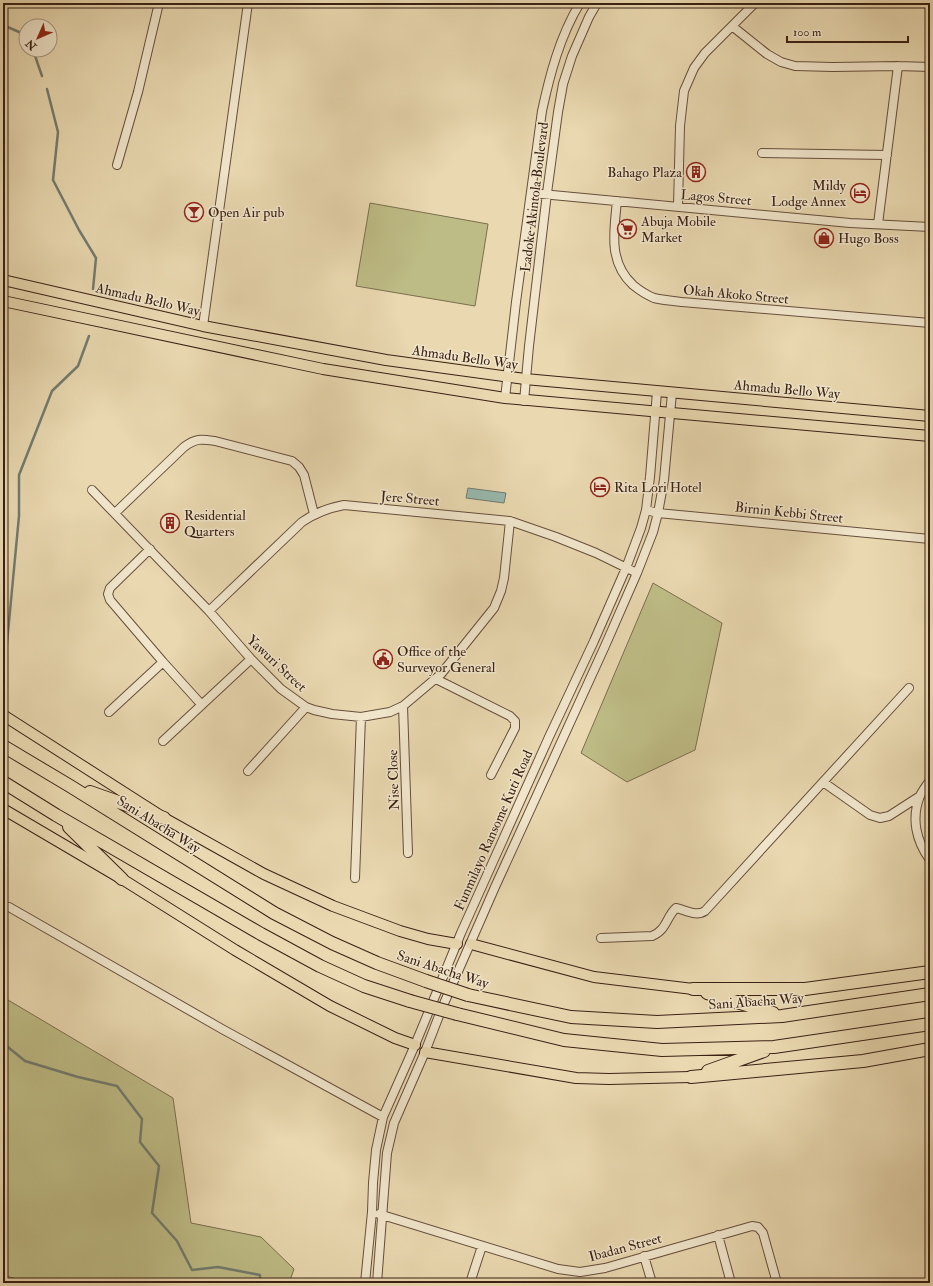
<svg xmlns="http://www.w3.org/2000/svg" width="933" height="1286" font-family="'IM FELL Double Pica',serif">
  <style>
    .green { fill: #bebc86; stroke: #7c6e4e }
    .water { fill: #97b9ad; stroke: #727c70 }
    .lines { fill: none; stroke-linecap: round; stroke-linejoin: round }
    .stream { stroke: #727c70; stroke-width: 2.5 }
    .minor-casing { stroke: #664f3c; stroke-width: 10 }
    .major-casing { stroke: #3a2115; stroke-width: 12 }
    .highway-casing { stroke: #3a2115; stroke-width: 14 }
    .minor { stroke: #f1e6cc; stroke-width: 8 }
    .major { stroke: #e9d8b0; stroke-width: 10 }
    .highway { stroke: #e9d8b0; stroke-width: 12 }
    .highway-bridge-casing { stroke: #3a2115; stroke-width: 14; stroke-linecap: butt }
    .highway-bridge { stroke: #e9d8b0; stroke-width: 12 }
    .labels { text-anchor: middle; stroke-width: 3; stroke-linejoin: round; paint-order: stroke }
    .poi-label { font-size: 14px; fill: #3a2115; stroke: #f1e6cc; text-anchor: start }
    .street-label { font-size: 14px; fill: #3a2115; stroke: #f1e6cc }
  </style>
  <rect width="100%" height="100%" fill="#e9d8b0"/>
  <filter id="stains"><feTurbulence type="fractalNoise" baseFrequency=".005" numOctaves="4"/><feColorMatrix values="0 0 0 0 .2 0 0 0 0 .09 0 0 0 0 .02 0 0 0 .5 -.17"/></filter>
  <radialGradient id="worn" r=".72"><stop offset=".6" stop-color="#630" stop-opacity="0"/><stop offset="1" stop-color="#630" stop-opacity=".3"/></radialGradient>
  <path class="green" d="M370 203 488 224 475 306 356 286Z
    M653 583 722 623 695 750 627 782 581 753Z
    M3 997 173 1098 191 1223 261 1237 294 1269 289 1283H30L3 1275Z"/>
  <path class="water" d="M468 488 506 493 504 503 466 498Z"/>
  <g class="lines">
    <path class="stream" d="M3 25 26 35
      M33 50 42 76
      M47 89 58 132 53 180 79 230 96 258 93 289
      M3 685 19 516V475L52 391 78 366 89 336
      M3 1043 25 1061 78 1077 117 1086 142 1119 140 1142 159 1166 152 1213 177 1241 192 1270 218 1267 260 1275V1283"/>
    <g class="minor-casing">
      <path id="minor" d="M732 26 767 54 781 62 795 66 833 67 898 66 930 67
        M762 153 887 155
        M117 165 138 92 159 3
        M531 193 850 223 930 227
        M617 201C614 231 608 262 633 285 639 290 647 295 654 298 663 300 673 301 682 302L930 323
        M678 206 680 126 684 91 694 68 705 53 755 3
        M878 224 898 66
        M203 326 248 3
        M505 398 516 302 542 111C550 74 560 36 580 3
        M524 401 529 346 547 193 558 112 563 84 572 56 589 17 597 3
        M92 490 209 611 251 659 281 689 306 707 314 710 332 714 361 717 390 712 403 706 441 674 494 608 501 591 504 578 510 521
        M646 510 658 513 930 539
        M115 513 184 447C196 438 201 439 215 441L292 461 299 467 304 475 314 514
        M150 549 110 588 108 594 110 600 163 662 201 704
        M209 611 302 522C315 513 328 508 344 505L510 521 556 537 596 553 637 573
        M436 679 510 716 515 721V728L491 775
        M403 706 408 853
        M109 712 163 662
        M163 741 251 659
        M248 771 306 707
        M930 780C927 785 922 791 920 796 911 818 916 841 930 860
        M823 782 870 815 880 818 889 816 920 796
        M355 878 361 717
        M9 907 222 1029 383 1117
        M601 938 652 936C667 930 666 917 676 908 686 910 696 917 705 911L909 688
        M379 1214 558 1269 580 1272 605 1268 752 1226 758 1227 763 1233 777 1283
        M718 1235 731 1283
        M644 1256 652 1283
        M365 1283 372 1212 373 1183 376 1150 383 1117 415 1045 461 933 549 737 594 641 626 568 641 528 646 510 650 477 657 392
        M377 1283 387 1153 394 1123 425 1052 442 1008 495 887 605 646 637 573 653 532 658 513 664 480 672 393
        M470 1283 482 1246"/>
    </g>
    <g class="major-casing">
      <path id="major" d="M3 280 203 326 386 360 525 379 930 416
        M3 301 323 369 505 398 930 436
        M3 715 164 818 264 874 333 906 400 931 428 939 457 944
        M3 809 122 879 235 950 330 1006 395 1038 415 1045
        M471 944 594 977 693 989
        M425 1052 576 1078 609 1079 691 1077"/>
    </g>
    <g class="highway-casing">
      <path id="highway" d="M3 746 70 786 274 913 332 943 377 963 426 981
        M3 782 56 815 261 934 320 966 364 986 410 1001
        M90 792 164 818
        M69 827 122 879
        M693 989H805L930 972
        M707 993 773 1013
        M468 995 571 1017 657 1022 782 1016 930 994
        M457 1014 564 1040 662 1050 774 1047 930 1024
        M708 1071 764 1051
        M691 1077 863 1061 930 1049"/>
    </g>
    <use href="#minor" class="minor"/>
    <use href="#major" class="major"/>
    <use href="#highway" class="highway"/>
    <g class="highway-bridge-casing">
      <path id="highway-bridge" d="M426 981 468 995
        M410 1001 457 1014"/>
    </g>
    <use href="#highway-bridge" class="highway-bridge"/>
  </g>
  <defs>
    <g id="building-ring" transform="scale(1)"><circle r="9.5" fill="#f1e6cc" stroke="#8f2418" stroke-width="1.5"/><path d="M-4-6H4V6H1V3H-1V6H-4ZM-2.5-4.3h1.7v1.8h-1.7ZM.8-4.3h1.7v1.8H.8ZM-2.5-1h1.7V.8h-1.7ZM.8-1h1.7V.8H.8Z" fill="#8f2418"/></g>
    <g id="hotel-ring" transform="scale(1)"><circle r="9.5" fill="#f1e6cc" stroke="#8f2418" stroke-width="1.5"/><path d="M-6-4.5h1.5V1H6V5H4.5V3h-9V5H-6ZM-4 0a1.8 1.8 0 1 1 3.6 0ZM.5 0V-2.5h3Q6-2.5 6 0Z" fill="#8f2418"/></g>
    <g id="bar-ring" transform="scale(1)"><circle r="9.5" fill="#f1e6cc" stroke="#8f2418" stroke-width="1.5"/><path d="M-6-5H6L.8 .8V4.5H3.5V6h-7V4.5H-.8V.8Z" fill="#8f2418"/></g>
    <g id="supermarket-ring" transform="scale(1)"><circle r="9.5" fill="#f1e6cc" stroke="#8f2418" stroke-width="1.5"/><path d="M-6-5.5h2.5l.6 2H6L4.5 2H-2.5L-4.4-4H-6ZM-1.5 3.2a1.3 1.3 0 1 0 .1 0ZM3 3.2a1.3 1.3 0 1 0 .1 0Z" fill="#8f2418"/></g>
    <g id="shop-ring" transform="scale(1)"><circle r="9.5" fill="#f1e6cc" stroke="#8f2418" stroke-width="1.5"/><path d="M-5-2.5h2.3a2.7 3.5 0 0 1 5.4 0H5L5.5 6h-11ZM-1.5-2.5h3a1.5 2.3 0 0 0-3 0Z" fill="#8f2418"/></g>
    <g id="civic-ring" transform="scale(1)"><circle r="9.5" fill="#f1e6cc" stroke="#8f2418" stroke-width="1.5"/><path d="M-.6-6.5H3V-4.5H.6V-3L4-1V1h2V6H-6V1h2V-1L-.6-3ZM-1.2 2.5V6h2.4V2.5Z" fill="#8f2418"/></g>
  </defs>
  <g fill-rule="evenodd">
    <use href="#building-ring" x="696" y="172"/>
    <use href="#hotel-ring" x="860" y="193"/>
    <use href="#bar-ring" x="194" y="212"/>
    <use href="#supermarket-ring" x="627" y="229"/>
    <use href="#shop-ring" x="824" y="238"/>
    <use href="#hotel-ring" x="600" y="487"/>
    <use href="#building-ring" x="170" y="523"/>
    <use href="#civic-ring" x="383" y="659"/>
  </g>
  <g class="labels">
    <g class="poi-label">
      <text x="682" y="177" text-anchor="end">Bahago Plaza</text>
      <text x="846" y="190" text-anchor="end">Mildy<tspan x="846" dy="16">Lodge Annex</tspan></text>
      <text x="208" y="217">Open Air pub</text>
      <text x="641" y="226">Abuja Mobile<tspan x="641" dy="16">Market</tspan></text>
      <text x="838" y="243">Hugo Boss</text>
      <text x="614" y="492">Rita Lori Hotel</text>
      <text x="184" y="520">Residential<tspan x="184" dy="16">Quarters</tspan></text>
      <text x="397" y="656">Office of the<tspan x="397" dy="16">Surveyor General</tspan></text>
    </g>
    <g class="street-label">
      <text transform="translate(534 197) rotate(-83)" y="5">Ladoke Akintola Boulevard</text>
      <text transform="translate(716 197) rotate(5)" y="5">Lagos Street</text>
      <text transform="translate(736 294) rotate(5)" y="5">Okah Akoko Street</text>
      <text transform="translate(148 299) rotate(13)" y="5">Ahmadu Bello Way</text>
      <text transform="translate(465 357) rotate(8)" y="5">Ahmadu Bello Way</text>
      <text transform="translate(787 389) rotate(5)" y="5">Ahmadu Bello Way</text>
      <text transform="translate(410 498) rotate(5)" y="5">Jere Street</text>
      <text transform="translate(789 512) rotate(6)" y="5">Birnin Kebbi Street</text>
      <text transform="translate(277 663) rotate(43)" y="5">Yawuri Street</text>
      <text transform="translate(393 780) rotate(-92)" y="5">Nise Close</text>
      <text transform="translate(159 824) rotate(32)" y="5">Sani Abacha Way</text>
      <text transform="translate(493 830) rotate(-66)" y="5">Funmilayo Ransome Kuti Road</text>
      <text transform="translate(443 969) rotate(18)" y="5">Sani Abacha Way</text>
      <text transform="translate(756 1001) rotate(-4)" y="5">Sani Abacha Way</text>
      <text transform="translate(625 1247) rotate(-15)" y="5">Ibadan Street</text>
    </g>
  </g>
  <rect width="933" height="1286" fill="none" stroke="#e9d8b0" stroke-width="16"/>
  <rect x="4" y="4" width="925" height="1278" fill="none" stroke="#3a2115" stroke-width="2"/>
  <rect x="8" y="8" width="917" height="1270" fill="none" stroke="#3a2115"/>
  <g transform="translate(38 38) rotate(225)"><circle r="19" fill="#f1e6cc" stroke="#a89783"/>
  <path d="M0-3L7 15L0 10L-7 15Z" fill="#8f2418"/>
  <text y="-6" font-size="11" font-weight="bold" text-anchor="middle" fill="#3a2115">N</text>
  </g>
  <path d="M787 36v6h121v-6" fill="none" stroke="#3a2115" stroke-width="2"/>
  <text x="793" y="36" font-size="12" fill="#3a2115" stroke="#f1e6cc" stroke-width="3" paint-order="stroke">100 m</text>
  <rect width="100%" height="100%" filter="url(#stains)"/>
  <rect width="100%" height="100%" fill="url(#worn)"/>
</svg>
